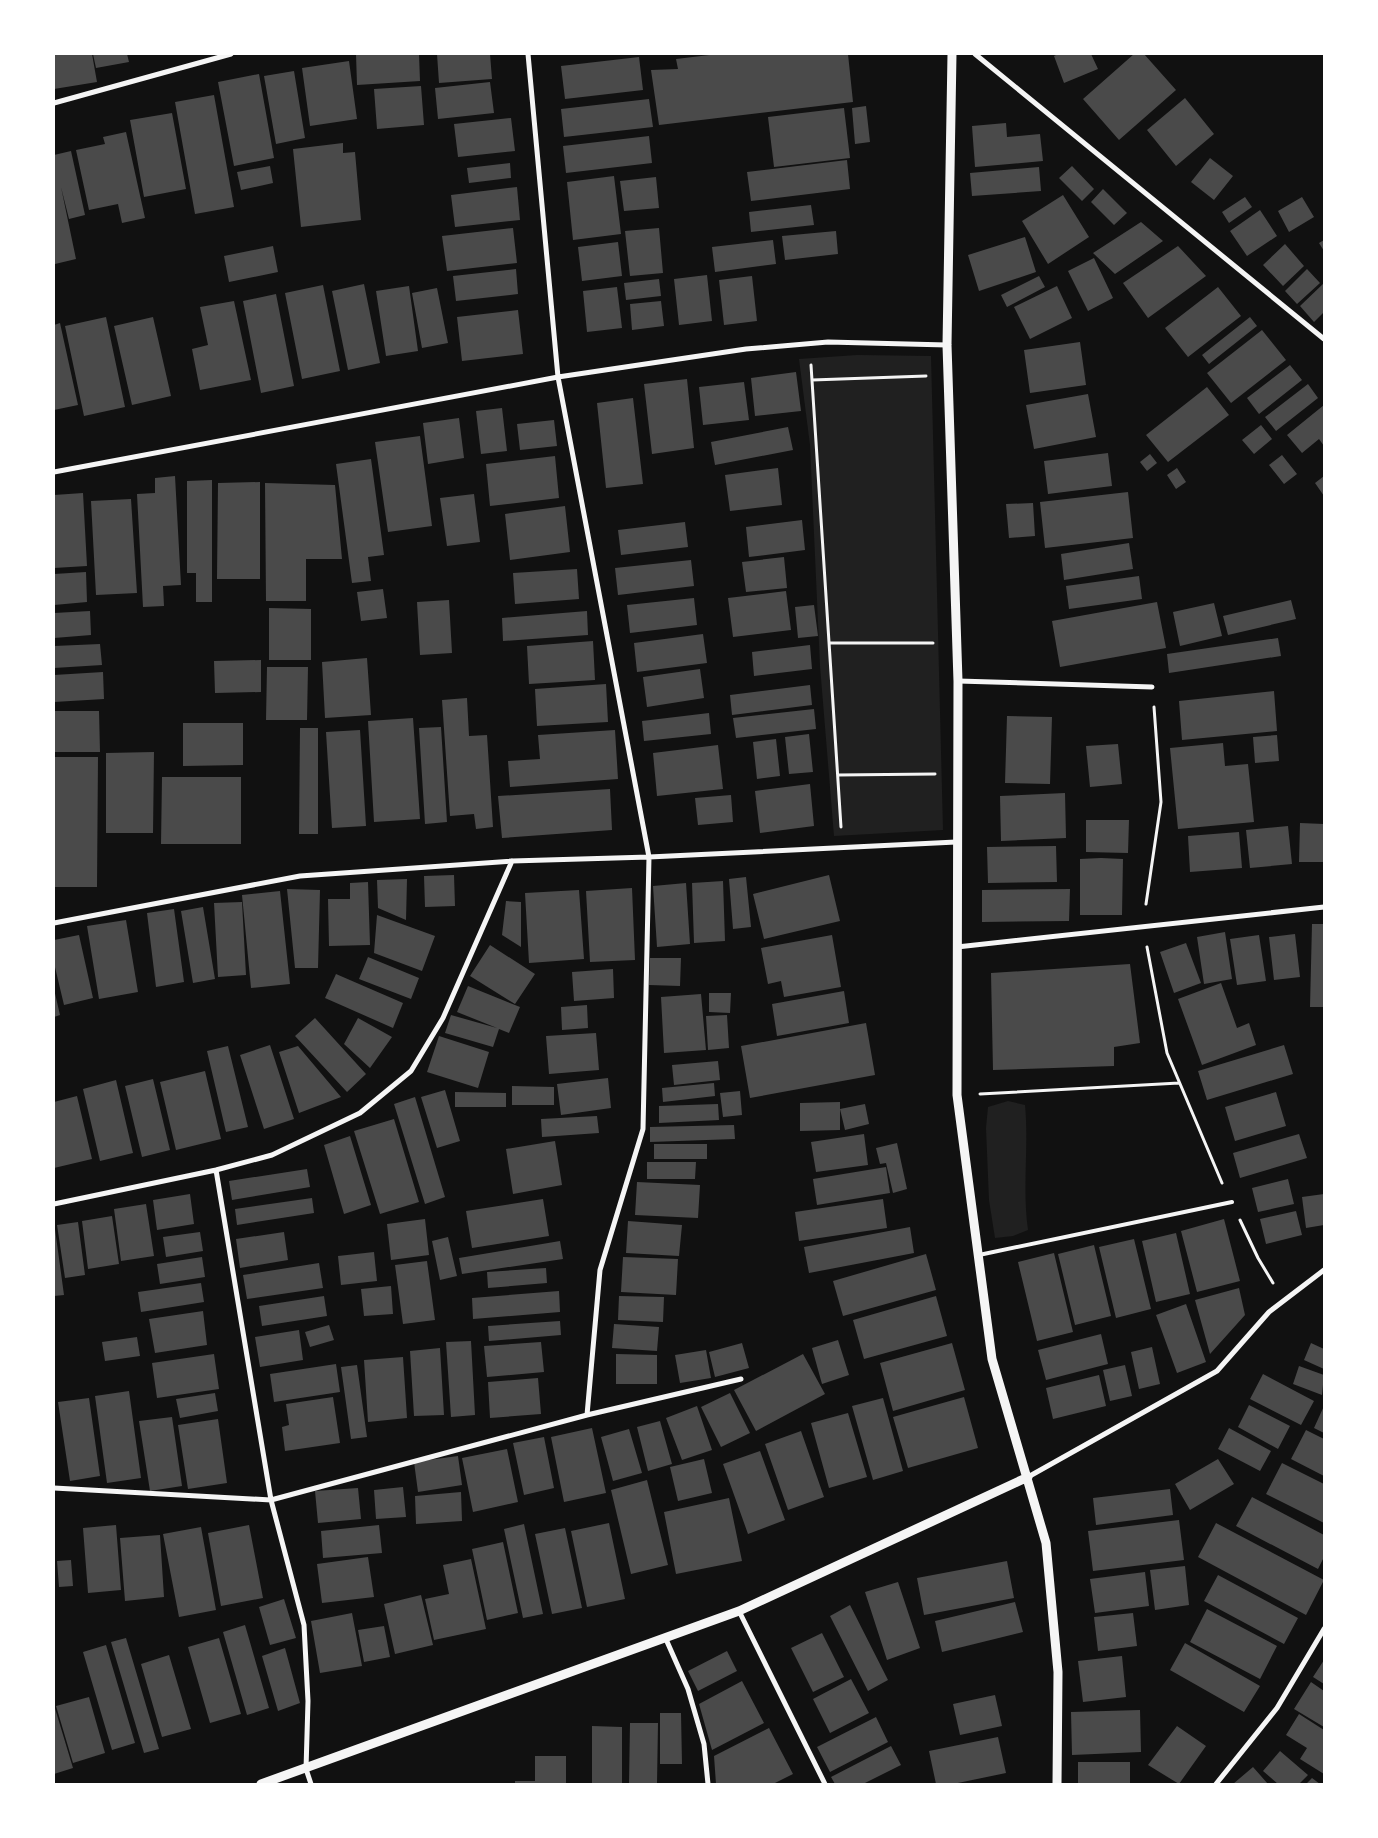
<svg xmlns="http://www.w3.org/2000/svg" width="1378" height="1838" font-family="'Source Sans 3',sans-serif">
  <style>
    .green { fill: #202020 }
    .building { fill: #4a4a4a }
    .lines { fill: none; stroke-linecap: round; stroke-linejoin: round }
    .path { stroke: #f5f5f5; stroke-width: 3 }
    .service { stroke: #f5f5f5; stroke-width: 4 }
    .minor { stroke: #f5f5f5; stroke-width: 5 }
    .tertiary { stroke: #f5f5f5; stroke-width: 9 }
  </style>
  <rect width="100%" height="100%" fill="#111"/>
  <path class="green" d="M857 355 931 356 943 830 834 836 820 666 810 445 799 359Z
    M1008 1101 1025 1105C1029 1147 1022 1188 1028 1230L1013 1236 995 1238 989 1200 986 1128 988 1107Z"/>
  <path class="building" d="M54 54H92L97 82 54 89Z
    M93 54H127L129 62 96 68Z
    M356 54H419L420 81 357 85Z
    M437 54H490L492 79 439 83Z
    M718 54H848L853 102 659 125 651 70 678 69 676 59Z
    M1058 54H1091L1098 69 1064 83 1054 56Z
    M1134 54H1144L1176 90 1119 140 1083 99Z
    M639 57 643 90 565 99 561 66Z
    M349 61 357 119 310 126 302 68Z
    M294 71 305 138 276 144 264 76Z
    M259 74 274 158 234 166 218 82Z
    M490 82 494 113 438 119 435 88Z
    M421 86 424 125 377 129 374 89Z
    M214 95 234 207 195 214 175 102Z
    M1185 98 1214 134 1176 166 1147 130Z
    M649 99 653 127 564 137 561 109Z
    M866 106 870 142 855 144 852 108Z
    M844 108 850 158 774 167 768 117Z
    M172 113 186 189 144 197 130 120Z
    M511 118 515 151 458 157 454 124Z
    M1006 123 1007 137 1040 134 1043 161 975 167 972 126Z
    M126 132 145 218 122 223 118 204 89 210 76 150 105 144 103 137Z
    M649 136 652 163 566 173 563 146Z
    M343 143V153L355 152 361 220 301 227 293 149Z
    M71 151 85 215 69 219 61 187 76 259 55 264 54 155Z
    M1210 158 1233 176 1214 200 1191 182Z
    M847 160 850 189 751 201 747 172Z
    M510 163 511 178 469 183 467 168Z
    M270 166 273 183 241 190 237 172Z
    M1072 166 1094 189 1082 201 1059 178Z
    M1039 167 1041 191 972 196 970 173Z
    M614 176 621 234 573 240 567 182Z
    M656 177 659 208 624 211 620 181Z
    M517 187 520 220 455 227 451 195Z
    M1103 189 1127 213 1114 225 1091 202Z
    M1063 195 1089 237 1048 264 1022 221Z
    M1245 197 1252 207 1229 223 1222 212Z
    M1302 197 1314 217 1289 232 1278 211Z
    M811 205 814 225 751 232 749 212Z
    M1260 210 1277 236 1247 256 1230 231Z
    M1141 222 1163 241 1115 274 1093 253Z
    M513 228 517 263 447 271 442 236Z
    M659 228 663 273 630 276 625 231Z
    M836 231 838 254 785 260 782 236Z
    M1025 237 1036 272 979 291 968 255Z
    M773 240 776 264 715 272 712 247Z
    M1324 240V251L1319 243Z
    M618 242 622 276 582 281 578 247Z
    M1285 244 1304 266 1283 286 1263 265Z
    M273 246 278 272 229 282 224 256Z
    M1178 246 1206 276 1148 318 1123 283Z
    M1094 258 1113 298 1088 311 1068 271Z
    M516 269 518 294 456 301 453 276Z
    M1307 269 1320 283 1297 304 1285 291Z
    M707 275 712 321 679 325 674 279Z
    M752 276 757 321 724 325 719 280Z
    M1039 276 1045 287 1007 307 1001 295Z
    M659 279 661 296 626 300 624 283Z
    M1324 283V312L1314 322 1300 306Z
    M364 284 380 363 348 370 332 291Z
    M323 285 340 371 302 379 285 293Z
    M409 286 418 351 386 356 376 291Z
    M1057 286 1072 318 1030 339 1014 307Z
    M617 287 622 328 587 332 583 291Z
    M1218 287 1241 316 1188 357 1165 328Z
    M437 288 448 343 422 348 412 293Z
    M276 294 294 386 261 393 243 301Z
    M234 301 251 380 200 390 192 349 208 345 200 307Z
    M661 301 664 326 632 330 630 304Z
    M518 310 523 354 462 361 457 317Z
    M106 317 125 407 84 416 65 326Z
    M153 317 171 396 132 405 114 326Z
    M1250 317 1257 326 1209 364 1202 355Z
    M60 323 78 405 54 410V325Z
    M1262 330 1286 360 1231 403 1207 373Z
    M1080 342 1086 385 1030 393 1024 350Z
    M1290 365 1302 380 1259 414 1247 398Z
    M796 372 801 411 755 416 751 378Z
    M687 379 694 448 652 454 644 384Z
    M744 382 749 420 703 425 699 387Z
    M1308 384 1318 398 1276 431 1265 417Z
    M1207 387 1229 415 1168 462 1146 435Z
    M1088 394 1096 437 1034 449 1026 405Z
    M633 398 643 484 606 488 597 403Z
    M1324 405V446L1319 439 1302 453 1287 435Z
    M502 408 507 451 481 454 476 411Z
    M459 418 464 458 428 464 423 423Z
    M554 420 557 446 520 450 517 424Z
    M1261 425 1272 439 1254 454 1242 440Z
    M788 427 793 450 715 465 711 442Z
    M420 436 432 526 388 532 375 442Z
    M1108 453 1112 486 1048 494 1044 461Z
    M1150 454 1157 463 1147 471 1140 462Z
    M1282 455 1297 474 1284 484 1269 465Z
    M555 456 559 498 490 506 486 464Z
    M371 459 384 555 368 557 371 581 352 583 336 464Z
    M778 468 782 505 730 511 725 475Z
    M1177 468 1186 482 1176 489 1167 475Z
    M175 476 181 585 163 586 164 606 143 607 137 494 155 493V478Z
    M1324 476V496L1315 483Z
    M212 480V602H196V573H187V481Z
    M260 482V579H217L218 483Z
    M265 483 335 485 342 559H306V601H266Z
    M1128 492 1133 538 1045 548 1040 502Z
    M83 493 87 566 54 568V495Z
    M474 494 480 542 447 546 440 498Z
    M131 499 137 593 96 595 91 501Z
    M1033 503 1035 536 1009 538 1006 504Z
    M565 506 570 552 510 560 505 514Z
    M802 520 805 550 749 557 746 527Z
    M685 522 688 547 621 555 618 530Z
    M1129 543 1133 569 1064 580 1061 554Z
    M784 557 787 588 746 592 742 562Z
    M691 560 694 586 618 595 615 568Z
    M577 569 579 599 515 604 513 573Z
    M86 572 87 602 54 605V574Z
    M1139 576 1142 599 1069 609 1066 586Z
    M383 589 387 618 361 621 357 592Z
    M786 591 791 630 733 637 728 598Z
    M694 598 697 625 630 633 627 605Z
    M449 600 452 653 420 655 417 602Z
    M1291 600 1296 619 1228 635 1223 616Z
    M1157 602 1166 648 1060 667 1052 621Z
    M1214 603 1222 636 1180 646 1173 612Z
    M814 605 818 636 798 638 795 607Z
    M269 608 311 609V660H269Z
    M90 611 91 635 54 638V613Z
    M587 611 588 635 503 641 502 618Z
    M703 634 707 663 637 672 634 643Z
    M1278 638 1281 656 1169 673 1167 654Z
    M593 641 595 680 529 684 527 646Z
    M100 644 102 665 54 668V646Z
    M810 645 812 669 754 676 752 652Z
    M367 658 371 715 325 718 322 662Z
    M261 660V692L215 693 214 661Z
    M267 667H308L307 720H266Z
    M700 669 704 698 647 707 643 677Z
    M103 672 104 699 54 702V675Z
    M606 684 608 722 537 726 535 689Z
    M810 685 812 705 732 715 730 695Z
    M1274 691 1277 731 1182 740 1179 701Z
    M467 698 469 736 487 735 493 827 476 829 474 814 450 816 442 700Z
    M814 709 816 729 736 738 733 718Z
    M54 711H99L100 752H54Z
    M709 713 711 734 644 741 642 721Z
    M1007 716 1052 717 1050 784 1005 783Z
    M413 718 420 819 374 822 368 721Z
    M183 723H243V765L183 766Z
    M441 727 447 822 425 824 419 728Z
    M300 728H318V834H299Z
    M360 730 366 826 332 828 326 732Z
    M615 730 618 779 510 787 508 761 540 759 538 735Z
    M809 734 813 772 789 774 785 737Z
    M1277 735 1279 761 1255 763 1253 737Z
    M776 739 780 776 757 779 753 742Z
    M1223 743 1225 766 1248 764 1254 822 1178 829 1170 748Z
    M1118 744 1122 784 1090 787 1086 746Z
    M718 745 723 789 657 796 653 753Z
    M154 752 153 833H106V753Z
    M54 757H98L97 887H54Z
    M162 777H241V844H161Z
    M810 784 814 826 760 833 755 791Z
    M610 789 612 830 502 838 498 796Z
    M1065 793 1066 838 1001 841 1000 796Z
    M731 795 733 822 698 825 695 798Z
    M1086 820H1129L1128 853 1086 852Z
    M1300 823 1324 824V862H1299Z
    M1288 826 1292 864 1250 868 1246 830Z
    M1239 832 1242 868 1190 872 1188 836Z
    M1056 846 1057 882 988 883 987 847Z
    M1101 858 1123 859 1122 915H1080V859Z
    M454 875 455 906 425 907 424 876Z
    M829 875 840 921 764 939 753 894Z
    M746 877 751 927 733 929 729 879Z
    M407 879 406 920 378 908 377 880Z
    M723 881 725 941 694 943 692 883Z
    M368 882 370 945 329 946 328 899H350V883Z
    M686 883 690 944 657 947 653 886Z
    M632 888 635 960 590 962 586 891Z
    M287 889 320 890 318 968H295Z
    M1070 889 1069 921 982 922V890Z
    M579 890 584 959 529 963 525 893Z
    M280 891 290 984 251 988 242 895Z
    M506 901 521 902V947L502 935Z
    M242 902 246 975 218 977 214 903Z
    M203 907 215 979 193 983 181 911Z
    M174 909 184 982 156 987 147 913Z
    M377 915 435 936 422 971 374 953Z
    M126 920 138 992 99 999 87 926Z
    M1312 924H1324V1007H1310Z
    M1225 932 1232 979 1204 984 1197 937Z
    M1295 934 1300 977 1274 980 1269 937Z
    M79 935 93 998 64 1005 54 963V940Z
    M832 935 841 987 784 997 781 981 768 984 761 948Z
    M1259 935 1266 981 1237 985 1230 939Z
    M1186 943 1201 983 1174 993 1160 952Z
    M490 945 535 974 515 1004 470 976Z
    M368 957 419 978 411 999 359 979Z
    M650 958H681L680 986 649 985Z
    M1130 964 1140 1043 1114 1047V1066L993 1070 991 973Z
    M613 969 614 998 574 1001 572 972Z
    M336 974 403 1003 393 1028 325 998Z
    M1221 983 1237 1028 1249 1023 1256 1045 1202 1065 1178 999Z
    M468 986 520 1007 509 1033 499 1029 493 1047 445 1033 451 1015 497 1028 457 1012Z
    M54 989 60 1015 54 1017Z
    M844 991 849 1023 777 1036 772 1004Z
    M709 993H731L730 1013 709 1012Z
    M701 994 706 1050 664 1053 661 997Z
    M587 1005 588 1028 562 1030 561 1007Z
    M727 1015 729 1048 708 1050 706 1016Z
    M315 1018 366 1074 347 1092 295 1036Z
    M358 1018 392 1037 370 1068 344 1044Z
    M866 1023 875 1075 750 1098 741 1046Z
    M596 1033 599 1070 549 1074 546 1036Z
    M439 1036 489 1052 478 1088 427 1072Z
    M270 1045 294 1119 264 1129 240 1055Z
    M1284 1045 1293 1074 1207 1100 1198 1071Z
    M228 1046 248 1127 226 1132 207 1051Z
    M298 1046 341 1097 299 1113 279 1052Z
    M718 1061 720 1080 674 1085 672 1065Z
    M205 1071 221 1139 176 1150 160 1082Z
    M608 1078 611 1108 561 1115 557 1084Z
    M153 1079 170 1150 142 1157 125 1086Z
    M116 1080 133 1153 100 1161 83 1089Z
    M714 1083 715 1096 663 1102 662 1088Z
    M512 1086 554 1087V1105H512Z
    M445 1090 460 1141 437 1148 421 1097Z
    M740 1091 742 1115 723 1117 720 1093Z
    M455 1092 506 1093V1107H455Z
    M1276 1092 1286 1126 1235 1141 1225 1107Z
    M77 1096 92 1159 54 1168V1102Z
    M415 1097 445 1197 425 1204 394 1104Z
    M840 1102V1109L865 1104 869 1124 845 1130 840 1109V1130L800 1131V1103Z
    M718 1104 719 1120 659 1123V1106Z
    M597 1116 599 1133 542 1137 541 1119Z
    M394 1119 419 1202 380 1214 354 1131Z
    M734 1125 735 1139 650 1142V1127Z
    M864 1134 868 1165 816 1172 811 1142Z
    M1299 1134 1307 1158 1240 1178 1233 1153Z
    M350 1136 371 1205 344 1214 324 1145Z
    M555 1141 562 1185 513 1194 506 1149Z
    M897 1143 907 1189 893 1193 886 1163 880 1164 876 1148Z
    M654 1144H707V1159H654Z
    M647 1162H696L695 1179H647Z
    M886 1167 890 1193 817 1205 813 1179Z
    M307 1169 310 1187 232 1200 229 1181Z
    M1288 1179 1294 1204 1258 1212 1252 1188Z
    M637 1182 700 1185 698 1218 635 1215Z
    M190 1194 194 1224 157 1230 153 1200Z
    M1324 1194V1225L1306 1228 1302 1197Z
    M312 1198 314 1213 237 1225 235 1209Z
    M543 1199 549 1236 472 1248 466 1211Z
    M883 1199 887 1228 799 1241 795 1212Z
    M146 1204 154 1256 121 1261 114 1209Z
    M1296 1211 1302 1235 1266 1244 1260 1219Z
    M112 1216 119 1264 88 1269 82 1221Z
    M425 1219 429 1255 391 1260 387 1224Z
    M1224 1219 1240 1281 1197 1292 1181 1231Z
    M628 1221 682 1225 679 1256 626 1253Z
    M78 1222 85 1275 65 1278 57 1225Z
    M910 1227 914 1253 809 1273 804 1247Z
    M55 1229 64 1295 54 1296V1230Z
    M200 1232 203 1251 166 1257 163 1237Z
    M284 1232 288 1260 240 1268 236 1239Z
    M1176 1233 1190 1294 1156 1302 1142 1241Z
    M448 1237 457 1276 440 1280 432 1241Z
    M1134 1239 1151 1309 1116 1318 1099 1247Z
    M560 1241 563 1259 462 1274 459 1258Z
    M1094 1245 1111 1316 1075 1325 1058 1254Z
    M374 1252 377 1281 341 1285 338 1256Z
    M1054 1253 1073 1332 1037 1341 1018 1262Z
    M926 1254 936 1290 843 1316 833 1281Z
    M202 1257 205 1277 160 1284 157 1264Z
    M623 1257 678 1259 676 1295 621 1292Z
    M427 1261 435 1320 403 1324 395 1265Z
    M319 1263 323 1288 247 1299 243 1275Z
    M546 1268 547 1283 488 1288 487 1272Z
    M201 1283 204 1302 141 1312 138 1292Z
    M391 1286 393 1314 364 1316 361 1289Z
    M1239 1288 1245 1315 1210 1354 1195 1300Z
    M559 1291 560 1312 473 1319 472 1298Z
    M324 1296 327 1316 262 1326 259 1306Z
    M619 1296 664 1297 663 1322 618 1320Z
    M936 1296 947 1336 864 1359 853 1320Z
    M1186 1304 1206 1362 1177 1373 1156 1315Z
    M203 1311 207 1345 155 1353 149 1319Z
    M560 1321 561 1335 489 1341 488 1326Z
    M614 1324 659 1327 657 1351 612 1348Z
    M329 1325 334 1340 310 1347 305 1332Z
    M299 1330 303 1360 260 1367 255 1337Z
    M1101 1334 1108 1364 1046 1380 1038 1350Z
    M137 1337 140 1356 105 1361 102 1342Z
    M838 1340 849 1375 822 1384 812 1348Z
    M471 1341 475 1415 451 1417 446 1342Z
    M541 1342 544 1372 487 1377 484 1346Z
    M742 1343 749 1368 715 1377 709 1352Z
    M952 1343 965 1390 893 1411 880 1363Z
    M1311 1343 1324 1349V1369L1304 1360Z
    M1152 1347 1160 1384 1139 1389 1131 1352Z
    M440 1348 444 1415 414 1416 410 1351Z
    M706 1350 711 1378 680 1383 675 1355Z
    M214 1354 219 1389 157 1398 152 1363Z
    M616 1354 657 1355V1384H616Z
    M803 1354 825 1394 756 1431 734 1390Z
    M403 1357 407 1418 368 1422 364 1360Z
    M336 1364 340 1392 274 1402 270 1374Z
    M357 1365 367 1437 351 1439 341 1367Z
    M1125 1365 1132 1396 1110 1401 1103 1370Z
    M1299 1366 1324 1375 1322 1395 1293 1384Z
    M1263 1374 1314 1401 1301 1425 1250 1399Z
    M1099 1375 1106 1406 1053 1419 1046 1388Z
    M538 1378 541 1414 490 1418 488 1382Z
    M129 1391 141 1478 107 1483 95 1396Z
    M215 1393 218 1411 180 1418 176 1399Z
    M730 1393 750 1433 721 1447 701 1407Z
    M333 1397 340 1443 285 1451 282 1427 289 1425 286 1404Z
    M964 1397 978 1448 908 1468 893 1417Z
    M89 1398 100 1476 70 1481 58 1402Z
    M883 1398 903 1471 873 1480 852 1406Z
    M1249 1405 1290 1426 1278 1449 1238 1427Z
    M697 1406 712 1450 682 1460 666 1418Z
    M1324 1406V1433L1314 1428Z
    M848 1413 867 1477 829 1488 811 1423Z
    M172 1417 182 1486 150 1491 139 1421Z
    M218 1419 227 1483 188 1489 178 1425Z
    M660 1421 672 1464 648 1471 637 1427Z
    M592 1428 606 1493 564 1502 551 1437Z
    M1229 1428 1271 1451 1260 1471 1218 1449Z
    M629 1429 642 1473 613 1481 601 1437Z
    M1306 1430 1324 1439V1476L1291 1459Z
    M801 1431 824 1497 788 1510 765 1444Z
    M544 1437 554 1488 524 1495 513 1443Z
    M507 1449 518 1502 473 1512 462 1458Z
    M760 1451 785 1520 748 1534 723 1464Z
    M458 1456 462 1485 418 1492 414 1462Z
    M704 1459 712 1493 678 1501 670 1467Z
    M1218 1459 1234 1484 1190 1510 1175 1484Z
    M1282 1463 1324 1484V1523L1266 1494Z
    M647 1480 668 1565 631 1574 611 1490Z
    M403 1487 406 1517 376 1519 374 1490Z
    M358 1488 361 1519 318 1523 315 1491Z
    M1170 1489 1173 1515 1096 1525 1093 1498Z
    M461 1492 462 1521 416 1524 415 1496Z
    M1252 1497 1324 1535V1557L1318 1569 1236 1526Z
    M729 1498 742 1561 676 1574 664 1512Z
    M1179 1520 1184 1560 1093 1571 1088 1531Z
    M609 1523 625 1599 587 1607 571 1531Z
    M1216 1523 1324 1580 1306 1615 1198 1557Z
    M524 1524 543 1614 523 1618 504 1529Z
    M116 1525 121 1590 88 1593 83 1528Z
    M249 1525 263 1598 221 1606 208 1533Z
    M379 1525 382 1553 323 1558 321 1531Z
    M201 1527 216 1610 179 1617 163 1534Z
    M565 1528 582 1608 552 1614 535 1534Z
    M160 1535 164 1597 125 1601 120 1538Z
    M503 1542 518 1613 487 1620 472 1549Z
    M368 1557 374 1597 322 1603 317 1564Z
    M471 1559 486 1629 434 1640 425 1599 449 1594 443 1565Z
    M71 1560 73 1586 59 1587 57 1561Z
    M1007 1561 1014 1598 924 1615 917 1578Z
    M1185 1566 1189 1605 1155 1610 1150 1570Z
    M1145 1572 1149 1606 1095 1613 1090 1579Z
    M1218 1575 1298 1618 1284 1644 1204 1601Z
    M898 1582 920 1648 887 1660 865 1592Z
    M421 1595 433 1645 395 1654 384 1604Z
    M284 1599 296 1638 270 1645 259 1607Z
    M1015 1602 1023 1632 942 1652 935 1621Z
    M850 1605 888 1680 868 1691 830 1616Z
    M1207 1609 1277 1646 1260 1679 1190 1642Z
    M352 1613 362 1666 320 1673 311 1621Z
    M1133 1613 1137 1646 1098 1651 1094 1617Z
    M245 1625 269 1708 247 1715 223 1632Z
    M384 1626 390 1657 364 1662 358 1630Z
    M822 1633 844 1677 813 1692 791 1648Z
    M126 1638 159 1749 144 1753 111 1642Z
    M219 1638 241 1714 210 1723 188 1647Z
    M1185 1643 1260 1686 1244 1712 1170 1670Z
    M106 1645 135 1743 112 1750 83 1652Z
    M285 1648 300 1703 278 1711 262 1656Z
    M727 1651 737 1671 698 1691 688 1671Z
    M169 1655 191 1729 162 1737 141 1664Z
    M1122 1656 1126 1697 1083 1702 1078 1661Z
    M1324 1660V1684L1313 1677Z
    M851 1679 869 1713 830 1733 813 1699Z
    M742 1681 764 1723 712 1750 699 1704Z
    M1311 1682 1324 1691V1727L1294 1709Z
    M995 1695 1002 1726 960 1735 953 1704Z
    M89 1697 105 1753 73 1763 56 1706Z
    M54 1705 73 1768 54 1774Z
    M1140 1710 1141 1752 1072 1755 1071 1712Z
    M660 1713H681L682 1764H660Z
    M1299 1714 1324 1730V1774L1300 1759 1307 1748 1286 1735Z
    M876 1717 888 1742 830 1772 817 1747Z
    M630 1723H658L657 1784H629Z
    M592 1726 622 1727V1784H592Z
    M1177 1726 1206 1746 1179 1784 1148 1765Z
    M769 1728 793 1774 773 1784H716L714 1756Z
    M998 1737 1006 1773 953 1784H936L929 1751Z
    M891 1746 901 1765 863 1784H835L831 1777Z
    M1280 1751 1308 1775 1299 1784H1278L1263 1771Z
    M535 1756H566V1784H515V1781H535Z
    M1078 1762H1130V1784H1078Z
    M1253 1767 1268 1784H1233Z
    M1312 1778 1320 1784H1306Z"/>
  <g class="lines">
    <path class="path" d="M811 365 841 827
      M812 380 926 376
      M829 643H933
      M838 775 935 774
      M1146 904 1161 802 1154 707
      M1147 947 1167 1053 1222 1183
      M980 1094 1179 1083
      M1240 1220 1258 1258 1273 1283"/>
    <path class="service" d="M979 1255 1232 1202"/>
    <path class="minor" d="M528 54 558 377 649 857 643 1129 600 1270 587 1415
      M975 54 1324 339
      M54 103 231 54
      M54 472 558 377 746 349 828 342 947 345
      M958 681 1152 687
      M54 923 300 876 512 861 649 857 956 842
      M957 947 1324 907
      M216 1170 271 1500 304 1625 308 1701 306 1769 311 1784
      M54 1204 216 1170 272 1155 360 1113 411 1071 443 1018 512 861
      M1028 1477 1217 1371 1269 1312 1324 1270
      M54 1488 271 1500 587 1415 741 1379
      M739 1611 825 1784
      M665 1637 688 1689 704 1744 708 1784
      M1216 1784 1277 1708 1324 1629"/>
    <path class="tertiary" d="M952 54 947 345 958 681 957 1095 992 1359 1046 1543 1058 1672 1057 1784
      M261 1784 739 1611 1028 1477"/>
  </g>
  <rect width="1378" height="1838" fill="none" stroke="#ffffff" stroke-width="110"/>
</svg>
